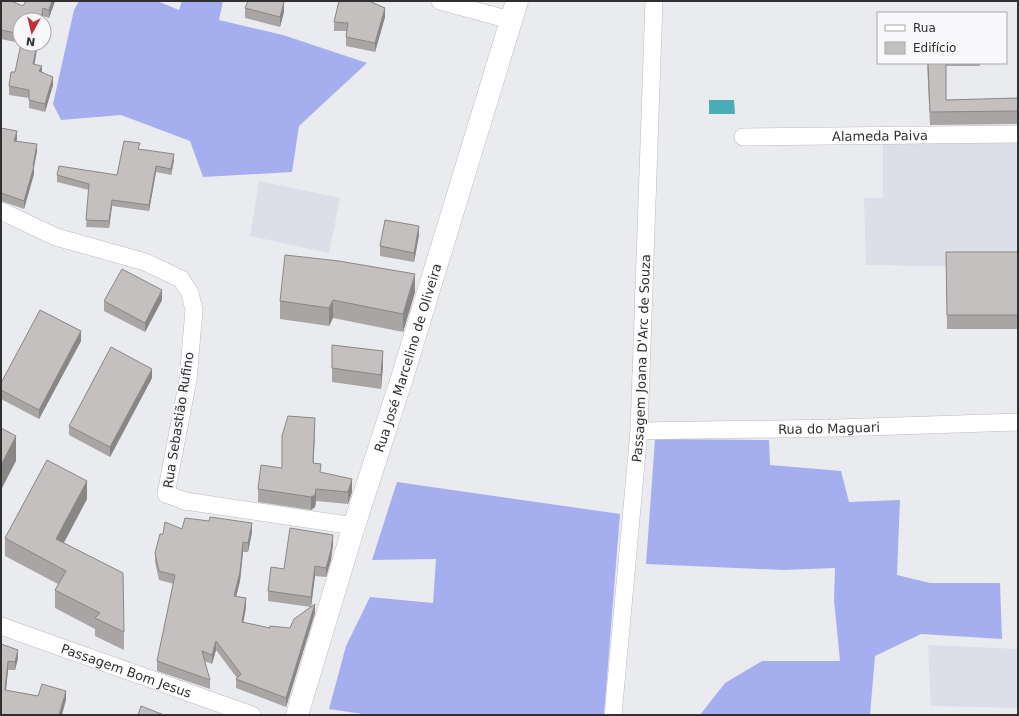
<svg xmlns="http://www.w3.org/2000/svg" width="1019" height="716" font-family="'DejaVu Sans',sans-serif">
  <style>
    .built { fill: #dcdee8 }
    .forest { fill: #a5afef }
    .water { fill: #4aacb8 }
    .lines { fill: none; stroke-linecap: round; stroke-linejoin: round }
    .minor-casing { stroke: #bbbbbe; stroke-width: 18 }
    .tertiary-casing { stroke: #bbbbbe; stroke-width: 23 }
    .minor { stroke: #fff; stroke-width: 17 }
    .tertiary { stroke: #fff; stroke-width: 22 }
    .wall { fill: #a9a5a4 }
    .shaded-wall { fill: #898686 }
    .building { fill: #c4c0bf; stroke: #898686 }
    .labels { text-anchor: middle; stroke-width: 4; stroke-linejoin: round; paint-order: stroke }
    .street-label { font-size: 13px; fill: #303031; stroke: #f8f8fb }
  </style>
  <rect width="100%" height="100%" fill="#eaebee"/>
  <path class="built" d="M883 141 1018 142V267L866 265 864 198H883Z
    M259 181 340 198 329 253 250 236Z
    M928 645 1018 649V708L931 706Z"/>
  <path class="forest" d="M79 1H157L179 10 182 1H223L219 20 283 35 367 63 299 126 292 172 203 177 190 141 121 115 61 120 53 104 74 10Z
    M655 439 769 440 770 465 841 471 849 502 900 500 897 575 930 583H1000L1002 639 921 634 875 656 870 715H700L725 683 762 661H840L834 600 835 568 784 570 646 564Z
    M397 482 620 514 604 715H369L329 709 346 646 370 597 433 603 436 559 372 560Z"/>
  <path class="water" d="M709 100H734L735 114H709Z"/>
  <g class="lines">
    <g class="minor-casing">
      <g id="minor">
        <path d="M440 1 510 20"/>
        <path id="s1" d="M743 137 1018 134"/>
        <path d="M1 211 56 237 145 262 181 279 190 293 194 310 188 380 166 494 185 501 354 526"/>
        <path id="s2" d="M639 431 837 428 1018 422"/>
        <path id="s3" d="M1 626 252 715"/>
        <path id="s4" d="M613 715 639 431 654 1"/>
      </g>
    </g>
    <g class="tertiary-casing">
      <g id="tertiary">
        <path id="s5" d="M297 715 354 526 402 378 517 1"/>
      </g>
    </g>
    <use href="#minor" class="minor"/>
    <use href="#tertiary" class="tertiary"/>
  </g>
  <path class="wall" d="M1 1 23 6 26 1H55L49 18 43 16 20 20V43L1 39Z
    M245 8 284 12 280 27 245 18Z
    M385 17 375 52 346 46V37L347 31H334V22Z
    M927 63H980V66H946V100L1018 98V124L930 125Z
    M35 65 53 85 45 112 29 108V98L9 95V86L15 72Z
    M1 128 17 139 16 141 37 151 34 166V174L24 209 1 201Z
    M140 149 174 160 171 175 156 172 149 211 112 206 109 228 86 227 89 190 57 182V175H117Z
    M419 235 414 262 380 256V246Z
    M946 252H1018V329H947Z
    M415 292 403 332 333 318 329 326 280 319V301Z
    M162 300 145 332 104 311V301Z
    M81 341 39 419 1 399V383Z
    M332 345 383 365 381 389 332 382Z
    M152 378 110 457 69 435V426Z
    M315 431 313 463 321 473 352 492 348 504 316 501 315 507 311 510 258 502V489L282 468Z
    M87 499 64 543 124 632V650L95 636V629L55 608V590L58 584 5 556V538Z
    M182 529 252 532 248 552H243L240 581 236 596 246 607 243 622 270 628H290L311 607 268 601V591L284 569 333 544 331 560 326 577 315 576 311 607 315 613 286 707 236 688V679L237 678 216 650 212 664 204 661 210 680V689L157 671V661L174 584 159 580 155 562V553L163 534Z
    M1 644 18 658 15 670H8L6 690 38 696 66 700 1 715Z"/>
  <path class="shaded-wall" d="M52 1H55L49 18V10Z
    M284 2V12L280 27V17Z
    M43 8V16L42 20H41Z
    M385 8V17L375 52V43Z
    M37 44H38L33 73V64Z
    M42 66V74L39 71Z
    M53 77V85L45 112V104Z
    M17 131V139L14 149V141Z
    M37 144V151L34 167V166V174L24 209V201L33 166Z
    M174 154V160L171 175V169Z
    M156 166V172L149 211V205Z
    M112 200V206L109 228V221Z
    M419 226V235L414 262V253Z
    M415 274V292L403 332V314Z
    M162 290V300L145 332V323Z
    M333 300V318L329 326V308Z
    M81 331V341L39 419V410Z
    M383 351V365L381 389V375Z
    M152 369V378L110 457V447Z
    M315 418V431L313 475V463Z
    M16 436V461L1 490V465Z
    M352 479V492L348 504V492Z
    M87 481V499L56 557V539Z
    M316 489V501L315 507 311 510V497Z
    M252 523V532L248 552V543Z
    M333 535V544L331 560 326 577V568Z
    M243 542V552L240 581 234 605V596Z
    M315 566V576L311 607V597Z
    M246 598V607L242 631V622Z
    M315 604V613L286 707V698Z
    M216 641V650L212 664V655Z
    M18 650V658L15 670V662Z
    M8 661V670L5 699V690Z
    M66 691V700L62 715H59Z"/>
  <path class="building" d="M1 1H11L23 6 26 1H52L49 10 43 8 41 20H20V34L1 30Z
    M248 1H281L284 2 280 17 245 8Z
    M339 1H369L385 8 375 43 346 37 348 23 334 22Z
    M21 44H37L33 64 42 66 39 71 53 77 45 104 29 100V90L9 86 11 72H15Z
    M928 63H946V100L1018 98V111L930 112Z
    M1 128 17 131 14 141 37 144 33 166H34L24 201 1 193Z
    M124 141 140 143 138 149 174 154 171 169 156 166 149 205 112 200 109 221 86 220 89 184 57 175 59 166 117 175Z
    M385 220 419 226 414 253 380 246Z
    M946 252H1018V315H947Z
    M285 255 339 261 415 274 403 314 333 300 329 308 280 301Z
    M122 269 162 290 145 323 104 301Z
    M40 310 81 331 39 410 1 390V383Z
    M332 345 383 351 381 375 332 368Z
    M111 347 152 369 110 447 69 426Z
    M288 416 315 418 313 463 321 464 320 472 352 479 348 492 316 489 315 495 311 497 258 489 261 465 282 468V436Z
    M1 428 16 436 1 465Z
    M47 460 87 481 56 539 123 573 124 632 95 618 100 613 55 590 66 571 5 538Z
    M210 517 252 523 248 543 243 542 240 572 234 596 246 598 242 622 270 628V626L290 628 294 619 315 604 286 698 236 679 241 674 216 641 212 655 202 651 210 680 157 661 175 575 159 571 155 553 160 534H163L165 522 182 529 185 518 209 521Z
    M290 528 333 535 331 550 326 568 315 566 311 597 268 591 271 567 284 569Z
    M1 644 18 650 15 662 8 661 5 690 38 696 42 684 66 691 59 715H1Z
    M141 706 164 715H138Z"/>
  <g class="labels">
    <g class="street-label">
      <text dy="5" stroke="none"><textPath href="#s1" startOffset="137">Alameda Paiva</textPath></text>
      <text dy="5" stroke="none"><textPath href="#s5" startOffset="374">Rua José Marcelino de Oliveira</textPath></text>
      <text dy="5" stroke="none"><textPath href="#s4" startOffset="358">Passagem Joana D'Arc de Souza</textPath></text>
      <text transform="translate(178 420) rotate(-81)" y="5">Rua Sebastião Rufino</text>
      <text dy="5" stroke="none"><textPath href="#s2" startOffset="190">Rua do Maguari</textPath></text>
      <text dy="5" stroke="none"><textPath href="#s3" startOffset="133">Passagem Bom Jesus</textPath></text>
    </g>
  </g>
  <rect width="1019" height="716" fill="none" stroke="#303031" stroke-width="4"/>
  <rect x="877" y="12" width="130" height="52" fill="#f8f8fb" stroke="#a8a8aa"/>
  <rect x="885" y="25" width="20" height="6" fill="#ffffff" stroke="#a8a8aa"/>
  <text x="913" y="32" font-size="12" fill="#303031">Rua</text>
  <rect x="885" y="42" width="20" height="12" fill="#c4c0bf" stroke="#a8a8aa"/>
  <text x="913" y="52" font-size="12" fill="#303031">Edifício</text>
  <g transform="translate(32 32) rotate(188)"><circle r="19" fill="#f8f8fb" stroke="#a8a8aa"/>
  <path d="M0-3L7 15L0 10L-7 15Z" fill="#c0303b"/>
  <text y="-6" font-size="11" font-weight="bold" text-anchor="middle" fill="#303031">N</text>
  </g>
</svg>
